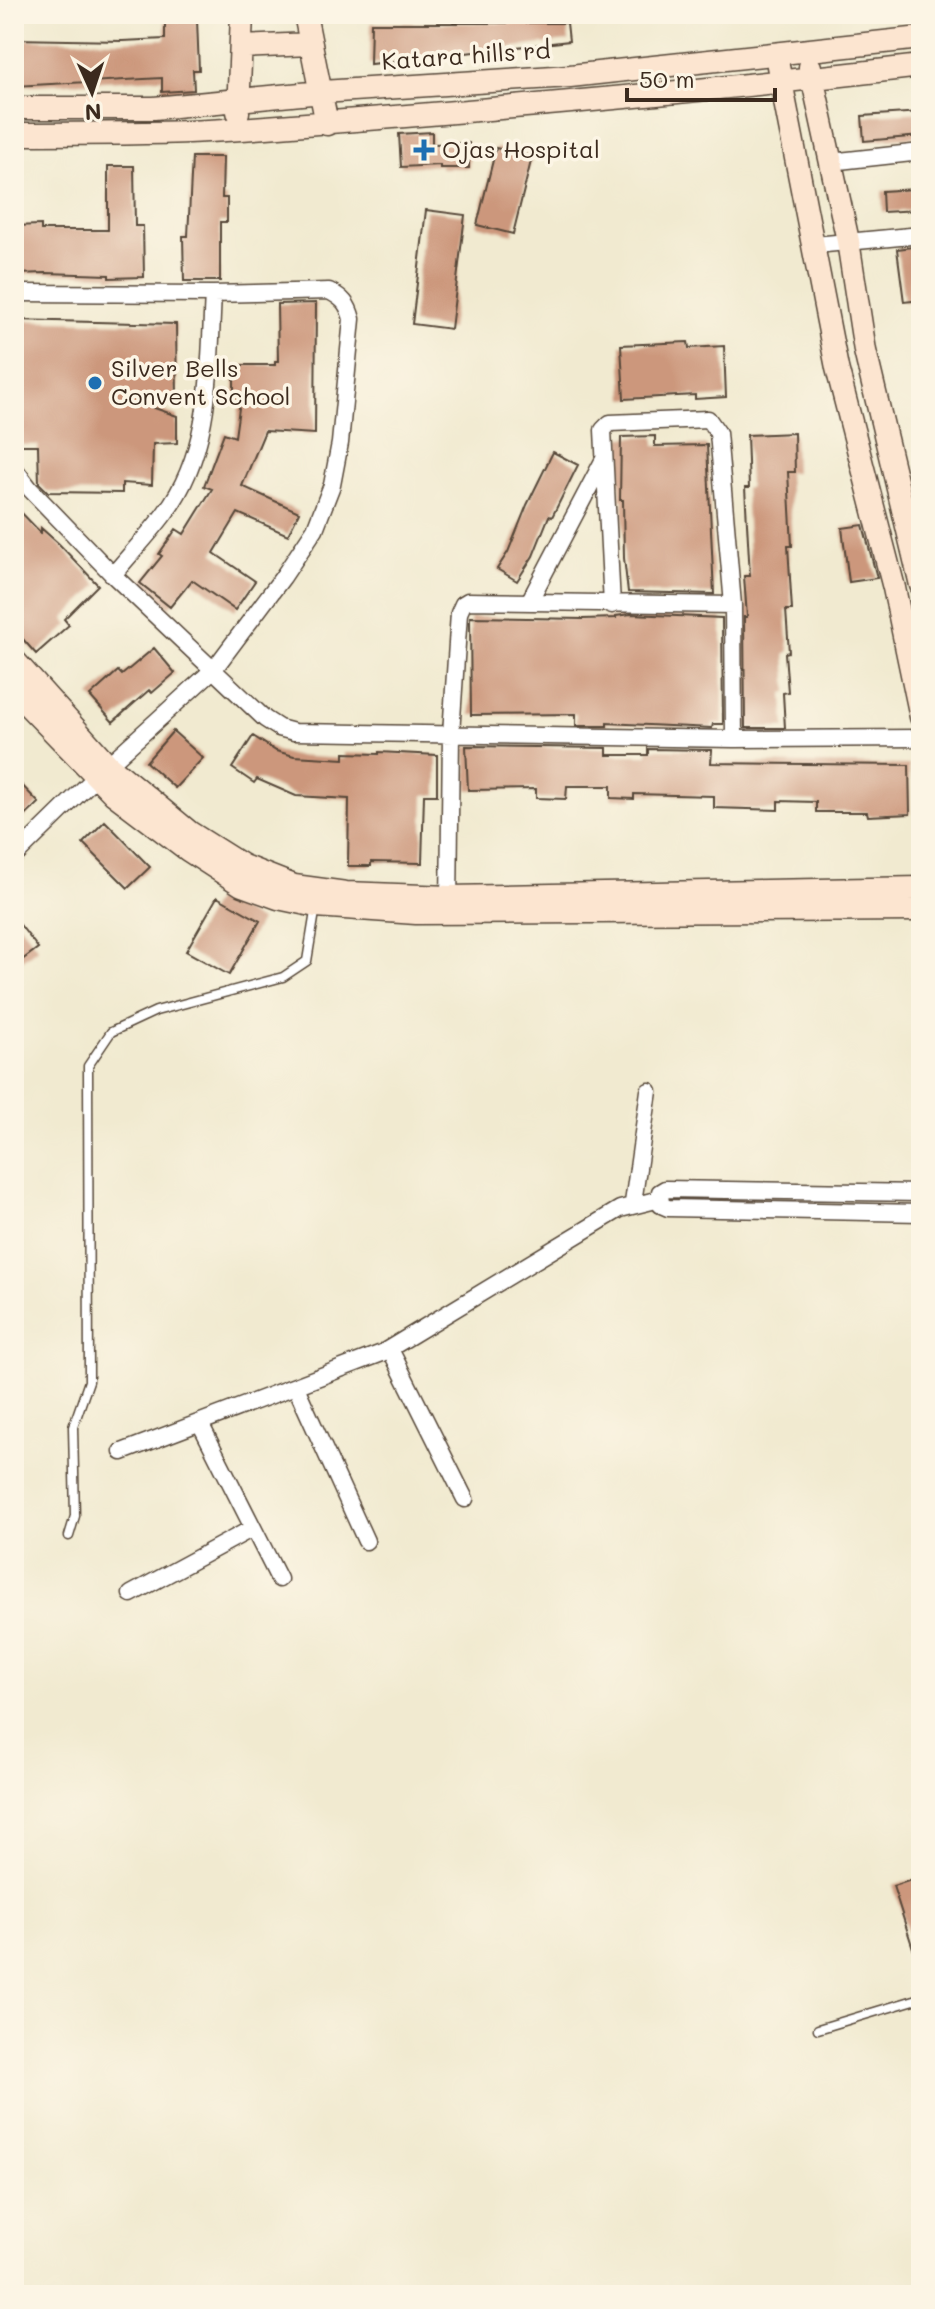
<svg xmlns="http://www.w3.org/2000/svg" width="935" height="2309" font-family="Mali,sans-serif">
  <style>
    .building { fill: #cc977c }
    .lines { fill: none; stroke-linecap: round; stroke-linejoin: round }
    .lane-casing { stroke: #564739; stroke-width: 11 }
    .street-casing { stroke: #564739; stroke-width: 19 }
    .secondary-casing { stroke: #564739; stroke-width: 25 }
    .lane { stroke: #fff; stroke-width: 8 }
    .street { stroke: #fff; stroke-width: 16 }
    .secondary { stroke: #fce5d0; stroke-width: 22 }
    .poi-dot { fill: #1f6fb2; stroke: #fcf5e5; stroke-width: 3 }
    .labels { text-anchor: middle; stroke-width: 7; stroke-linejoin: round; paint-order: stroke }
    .street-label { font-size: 24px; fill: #3b2a1e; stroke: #fcf5e5 }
    .poi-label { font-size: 24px; fill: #3b2a1e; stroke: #fcf5e5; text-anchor: start }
  </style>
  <rect width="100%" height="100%" fill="#fcf5e5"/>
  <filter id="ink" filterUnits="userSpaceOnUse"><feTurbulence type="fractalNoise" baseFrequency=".0125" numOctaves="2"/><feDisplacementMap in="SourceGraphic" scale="16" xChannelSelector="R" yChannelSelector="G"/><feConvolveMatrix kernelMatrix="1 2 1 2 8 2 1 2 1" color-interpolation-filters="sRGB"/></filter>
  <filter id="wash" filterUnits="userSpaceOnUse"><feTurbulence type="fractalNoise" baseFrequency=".006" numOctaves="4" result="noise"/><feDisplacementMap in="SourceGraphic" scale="32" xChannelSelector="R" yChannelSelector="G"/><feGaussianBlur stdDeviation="1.8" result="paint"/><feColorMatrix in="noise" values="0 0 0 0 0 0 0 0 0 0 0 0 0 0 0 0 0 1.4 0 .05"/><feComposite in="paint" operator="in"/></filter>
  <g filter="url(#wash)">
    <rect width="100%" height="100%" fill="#f1ead0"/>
    <g id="blocks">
      <path class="building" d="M197 20 199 70H193L194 90 162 92V78L14 86V39L122 41 165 39V21Z
        M371 23H567L569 41 370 64Z
        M921 112V136L864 141 862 116Z
        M432 132V144L469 143V168H440V165L401 167 399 134Z
        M496 148 532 157 513 234 477 225Z
        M192 157H223L222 198H227V222H220V281H184L183 236H188Z
        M108 166H134L135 226H143L144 277 109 278V275L46 273 15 274 14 226 41 225V230H108Z
        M916 189 918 210 883 212 882 191Z
        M426 210 465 215 451 329 412 324Z
        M921 246V300L904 302 897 249Z
        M316 303 315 434 265 431 242 486 299 512 288 535 238 513 214 553 255 581 235 610 192 580 170 607 140 583 162 556 159 554 176 529 184 534 212 489 204 486 224 433 235 437 240 401H234V365H275V361H278L277 304Z
        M14 320 176 324 177 401H135L177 416V443L153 444 152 485 122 483V493L48 492 39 483 38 445H14Z
        M688 342 689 348 724 346 726 397 695 399V395L624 399 621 345Z
        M794 433 795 472H788L792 546H788L792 610H786L789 652 785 653 788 692 783 693 785 728H745L744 617H747L744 576H750L745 488H749L747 435Z
        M655 436V446L707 445 714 594 628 592 624 558 623 500H620L621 437Z
        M553 452 578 465 552 517 549 516 533 556 517 581 497 569 508 552 527 505Z
        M14 505 41 533V528L59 544 98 585 64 619 69 625 36 654 14 629Z
        M863 525 877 578 849 582 842 528Z
        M631 614 722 618 723 724H713L712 728 607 723V726H576V714L471 715 470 617 583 619 616 618V616Z
        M154 648 175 673 152 693 149 690 113 722 90 696 118 671 122 675Z
        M173 731 203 758 175 788 146 762Z
        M253 736 276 751 294 756 344 759V753L379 754V752L437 755V795H424L422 863 371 862V866H348L349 799 296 796 257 779 254 783 232 768Z
        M466 746 607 748V755H648V749L712 750 711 763 909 765 910 814 868 816 867 812H816V802L778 801V810L714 808V796L634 794V799L611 798V786H567L566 799 536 798V789L468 790Z
        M14 777 39 803 14 827Z
        M105 821 150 867 128 888 83 843Z
        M217 897 260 921 229 975 186 951Z
        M14 917 38 948 14 966Z
        M921 1877V1963L918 1964 893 1886Z"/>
    </g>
  </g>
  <g filter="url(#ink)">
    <use href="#blocks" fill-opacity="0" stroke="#564739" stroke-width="2"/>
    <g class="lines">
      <g class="lane-casing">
        <path id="lane" d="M69 1536 75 1516 73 1427 89 1381 88 1066 111 1032 156 1011 283 977 307 961 316 906
          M818 2029 921 1998"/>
      </g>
      <g class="street-casing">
        <path id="street" d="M830 162 921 152
          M815 245 921 235
          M14 293 213 294 329 291C343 298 348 304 352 319L340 443 332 485 315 529 283 577 214 669 108 765 14 857
          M14 468 30 489 113 575 265 719 279 728 294 732 734 739 921 738
          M113 575C130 554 149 535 165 513 212 451 209 368 213 294
          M529 602 603 461
          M612 605 603 430 610 423 708 419 718 433 733 605 734 739
          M449 906 451 734 459 613 463 604 468 601 733 605
          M921 1193 665 1189 660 1192 661 1205 668 1208 921 1213
          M633 1203 649 1091
          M390 1349 465 1499
          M296 1387 366 1541
          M200 1423 279 1579
          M122 1452 382 1353 620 1209 660 1199
          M131 1594 253 1528"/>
      </g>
      <g class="secondary-casing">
        <path id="secondary" d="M305 14 327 124
          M241 47 311 44
          M778 66 837 368 894 588 921 717
          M810 67 848 241 865 351 921 585
          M14 108H154L322 92 570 76 921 38
          M238 112 242 14
          M14 134C84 133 156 135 226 130 458 113 690 93 921 66
          M14 660 108 765 189 832 243 866 294 886 346 893 449 897 921 888
          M14 691 114 794 188 850 242 885 278 898 316 906 416 913 921 910"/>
      </g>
      <use href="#lane" class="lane"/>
      <use href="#street" class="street"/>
      <use href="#secondary" class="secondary"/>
    </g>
  </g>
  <g class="poi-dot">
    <path d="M420 138h8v8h8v8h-8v8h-8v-8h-8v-8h8z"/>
    <circle cx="95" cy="383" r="8"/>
  </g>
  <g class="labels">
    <g class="street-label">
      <text transform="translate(466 56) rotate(-4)" y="8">Katara hills rd</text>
    </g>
    <g class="poi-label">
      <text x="442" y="158">Ojas Hospital</text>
      <text x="111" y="377">Silver Bells<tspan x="111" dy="28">Convent School</tspan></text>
    </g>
  </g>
  <rect width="935" height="2309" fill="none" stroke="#fcf5e5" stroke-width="48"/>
  <g transform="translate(92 92) rotate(177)" stroke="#fcf5e5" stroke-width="6" paint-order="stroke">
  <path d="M0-6L14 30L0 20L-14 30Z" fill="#3b2a1e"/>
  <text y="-12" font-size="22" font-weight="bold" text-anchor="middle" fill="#3b2a1e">N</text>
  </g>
  <path d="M627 88v12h148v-12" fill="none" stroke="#3b2a1e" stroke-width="4"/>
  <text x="639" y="88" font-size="24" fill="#3b2a1e" stroke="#fcf5e5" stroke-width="6" paint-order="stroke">50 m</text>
</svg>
